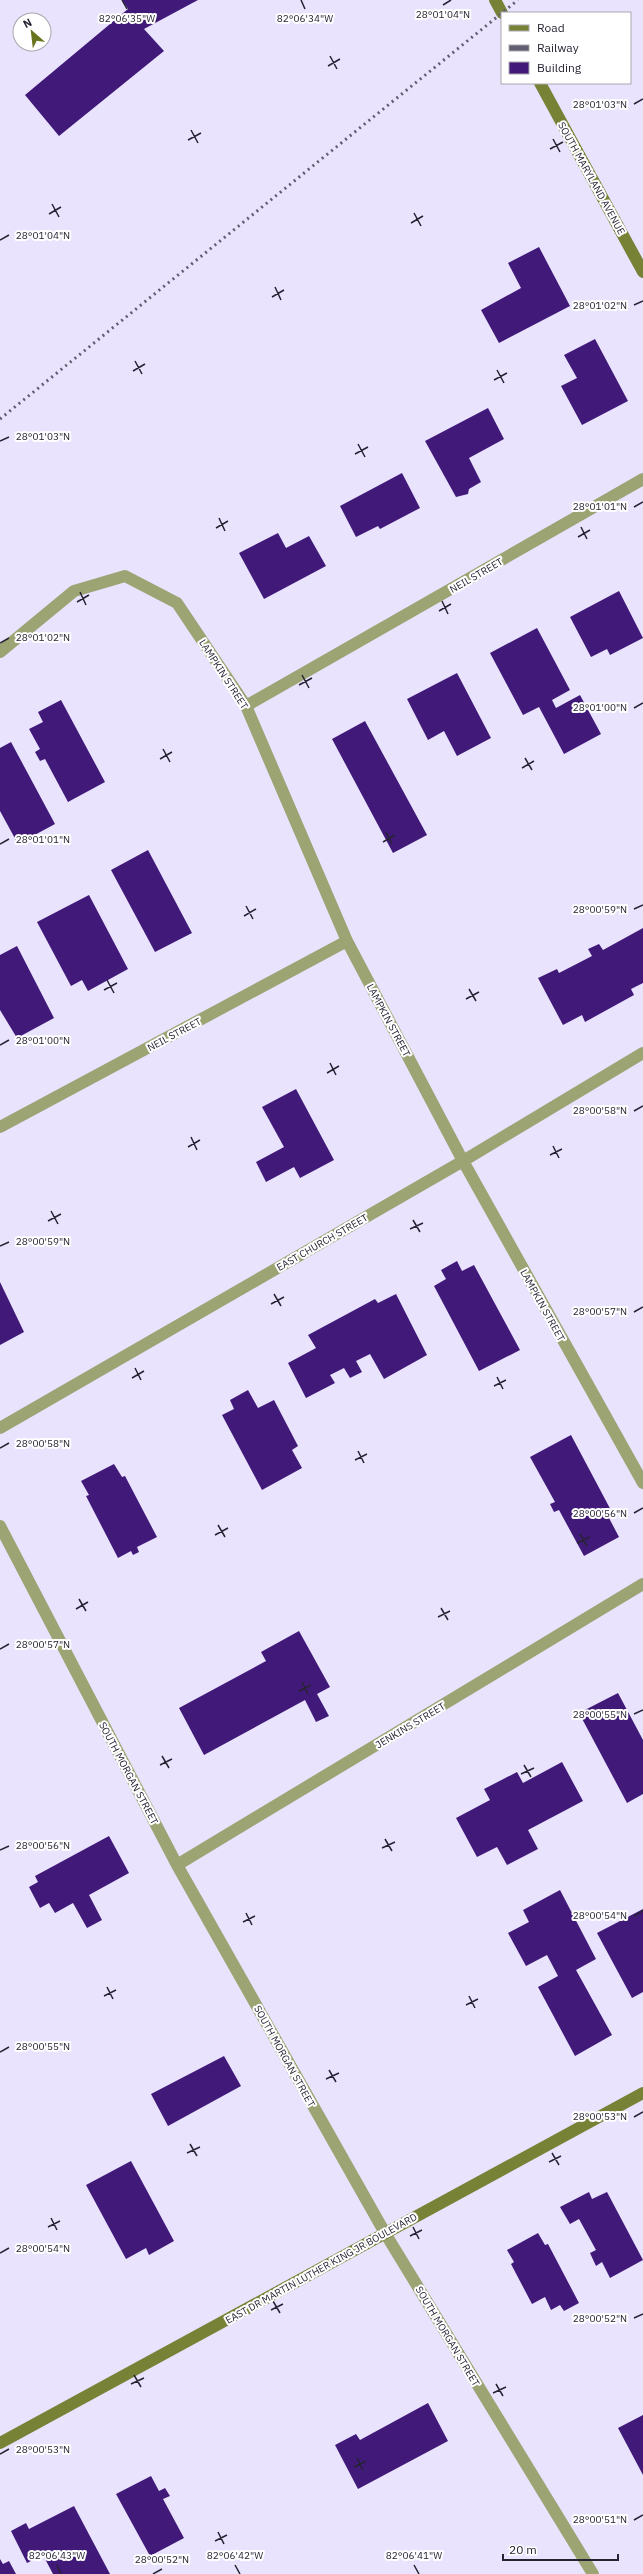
<svg xmlns="http://www.w3.org/2000/svg" width="643" height="2574" font-family="'IBM Plex Sans',sans-serif">
  <style>
    .building { fill: #411a79 }
    .lines { fill: none; stroke-linecap: round; stroke-linejoin: round }
    .street { stroke: #9ca474; stroke-width: 12 }
    .secondary { stroke: #788236; stroke-width: 12 }
    .rail { stroke: #625d70; stroke-width: 3; stroke-dasharray: 2 4; stroke-linecap: butt }
    .ticks { fill: none; stroke: #272333; stroke-width: 1.5 }
    .labels { text-anchor: middle; stroke-width: 4; stroke-linejoin: round; paint-order: stroke }
    .street-label { font-size: 10px; fill: #272333; stroke: #fff }
    .ticks-label { font-size: 10px; text-anchor: middle; fill: #272333; stroke: #fff; stroke-width: 4; stroke-linejoin: round; paint-order: stroke }
  </style>
  <rect width="100%" height="100%" fill="#e9e3fe"/>
  <path class="building" d="M122 0H198L144 29 164 51 59 136 25 95 128 9Z
    M539 247 570 306 499 343 481 310 521 288 508 263Z
    M595 339 628 401 582 425 561 386 577 378 564 355Z
    M488 408 504 439 469 458 481 482 469 489 468 494 456 497 425 441Z
    M402 473 420 508 380 529 378 526 356 537 340 506Z
    M278 533 286 548 309 536 326 566 264 599 239 553Z
    M619 591 643 638 610 655 607 649 591 657 570 617Z
    M537 628 570 690 552 700 556 708 580 695 601 734 564 754 539 707 523 715 490 653Z
    M457 673 491 738 457 756 444 731 428 740 407 699Z
    M61 700 105 782 68 802 45 759 40 761 35 752 40 749 29 729 43 722 38 712Z
    M365 721 427 835 393 853 332 739Z
    M11 742 55 824 18 844 0 811V748Z
    M148 850 192 933 155 952 111 870Z
    M89 895 128 969 88 991 82 980 71 986 37 922Z
    M643 928V983L631 989 634 995 585 1022 582 1015 563 1025 538 978 557 969 559 973 592 956 588 949 599 944 603 950Z
    M17 946 54 1018 17 1038 0 1010V955Z
    M296 1089 334 1160 300 1178 294 1167 266 1182 256 1162 284 1147 262 1107Z
    M457 1261 462 1271 474 1265 520 1350 479 1371 434 1286 446 1279 441 1270Z
    M0 1282 24 1332 0 1345Z
    M396 1294 427 1355 384 1379 370 1354 356 1361 362 1372 350 1378 344 1368 330 1375 335 1383 306 1398 288 1363 316 1348 308 1335 375 1299 378 1303Z
    M248 1390 258 1408 274 1400 298 1446 292 1450 302 1468 262 1490 222 1415 234 1409 230 1400Z
    M571 1435 614 1516 609 1518 619 1537 584 1556 559 1510 554 1512 550 1504 555 1502 530 1457Z
    M114 1464 122 1477 125 1476 157 1537 137 1547 139 1552 133 1555 131 1551 118 1558 86 1496 89 1495 81 1481Z
    M299 1631 330 1687 317 1694 329 1716 316 1722 305 1700 204 1755 179 1708 266 1661 261 1652Z
    M618 1693 643 1740V1794L627 1803 579 1713Z
    M562 1762 583 1801 528 1830 538 1849 507 1865 497 1847 477 1857 456 1818 490 1800 484 1789 517 1772 523 1783Z
    M109 1836 129 1873 89 1895 102 1920 87 1928 73 1903 55 1913 49 1903 40 1908 29 1887 38 1882 35 1876Z
    M560 1890 596 1959 576 1970 612 2035 575 2056 538 1987 558 1976 547 1955 526 1966 508 1933 529 1922 523 1910Z
    M643 1909V1992L632 1998 597 1933Z
    M224 2056 241 2086 168 2126 151 2094Z
    M131 2161 174 2241 149 2255 146 2248 126 2259 86 2185Z
    M589 2192 592 2199 607 2192 643 2260 610 2278 602 2262 596 2266 590 2253 596 2250 579 2219 570 2224 560 2207Z
    M538 2233 545 2245 548 2244 579 2303 564 2311 560 2305 551 2310 545 2297 532 2304 511 2264 514 2262 507 2250Z
    M428 2403 448 2441 358 2489 335 2445 356 2434 360 2440Z
    M643 2415V2475L618 2428Z
    M151 2476 159 2491 165 2488 170 2496 163 2499 184 2538 150 2556 116 2494Z
    M74 2506 110 2574H53L43 2555 27 2563 11 2531 26 2523 29 2529Z
    M0 2559 3 2564 9 2561 16 2574H0Z"/>
  <g class="lines">
    <path class="street" d="M0 652 74 591 125 576 177 603 246 706 347 941 463 1161 643 1483
      M246 706 643 479
      M0 1127 347 941
      M0 1428 463 1161 643 1053
      M0 1526 177 1865 385 2233 593 2574
      M177 1865 643 1584"/>
    <path class="secondary" d="M495 0 502 13
      M540 83 643 272
      M0 2443 643 2093"/>
    <path class="rail" d="M0 419 518 0"/>
  </g>
  <path class="ticks" d="M122 0 127 9M301 0 305 9M443 5 451 0M330 56 337 69M328 66 340 59M634 104 643 99M191 130 198 143M553 139 560 152M188 140 201 133M550 149 563 142M52 204 59 217M414 213 421 226M49 214 61 207M411 223 423 216M0 240 9 235M275 287 281 300M272 297 284 290M634 305 643 301M135 361 142 374M497 370 504 383M133 371 145 364M494 380 507 373M0 441 9 437M358 444 365 457M355 454 368 447M634 507 643 502M219 518 225 531M581 527 587 539M216 528 228 521M578 537 590 530M80 592 86 605M442 601 448 614M77 602 89 595M439 611 451 604M0 643 9 638M302 675 309 688M299 685 312 678M634 708 643 703M163 749 170 762M525 758 532 770M160 759 172 752M522 768 534 761M386 832 392 844M383 842 395 835M0 844 9 839M246 906 253 919M634 909 643 905M244 916 256 909M107 980 114 993M469 989 476 1001M104 990 117 983M466 999 479 992M0 1045 9 1040M330 1063 336 1075M327 1073 339 1066M634 1111 643 1106M191 1137 197 1150M553 1146 559 1158M188 1147 200 1140M550 1155 562 1149M51 1211 58 1224M413 1220 420 1232M48 1221 61 1214M410 1229 423 1223M0 1246 9 1242M274 1294 281 1306M271 1304 284 1297M634 1312 643 1307M135 1368 141 1380M497 1377 503 1389M132 1378 144 1371M494 1386 506 1380M0 1448 9 1443M358 1451 364 1463M355 1460 367 1454M634 1513 643 1508M218 1525 225 1537M580 1534 587 1546M215 1535 228 1528M577 1543 590 1537M79 1599 86 1611M441 1608 448 1620M76 1609 88 1602M438 1617 450 1611M0 1649 9 1644M302 1682 308 1694M299 1691 311 1685M634 1714 643 1710M162 1756 169 1768M160 1765 172 1759M524 1765 531 1777M521 1774 534 1768M385 1839 392 1851M382 1848 395 1842M0 1850 9 1846M246 1913 252 1925M634 1916 643 1911M243 1922 255 1916M107 1987 113 1999M104 1996 116 1990M469 1996 475 2008M466 2005 478 1999M0 2052 9 2047M329 2070 336 2082M326 2079 339 2073M634 2117 643 2112M190 2144 197 2156M187 2153 200 2147M552 2153 559 2165M549 2162 561 2156M51 2218 57 2230M48 2227 60 2221M413 2227 419 2239M410 2236 422 2230M0 2253 9 2248M273 2301 280 2313M271 2310 283 2304M634 2318 643 2314M134 2375 141 2387M131 2384 144 2378M496 2384 503 2396M493 2393 506 2387M0 2454 9 2449M357 2458 363 2470M354 2467 366 2461M634 2520 643 2515M218 2532 224 2544M215 2541 227 2535M57 2565 61 2574M235 2565 240 2574M414 2565 419 2574M153 2574 162 2569"/>
  <g class="labels">
    <g class="street-label">
      <text transform="translate(592 178) rotate(61)" y="4">SOUTH MARYLAND AVENUE</text>
      <text transform="translate(476 575) rotate(-30)" y="4">NEIL STREET</text>
      <text transform="translate(224 674) rotate(57)" y="4">LAMPKIN STREET</text>
      <text transform="translate(389 1020) rotate(62)" y="4">LAMPKIN STREET</text>
      <text transform="translate(174 1034) rotate(-28)" y="4">NEIL STREET</text>
      <text transform="translate(322 1242) rotate(-30)" y="4">EAST CHURCH STREET</text>
      <text transform="translate(543 1305) rotate(61)" y="4">LAMPKIN STREET</text>
      <text transform="translate(410 1725) rotate(-31)" y="4">JENKINS STREET</text>
      <text transform="translate(129 1773) rotate(62)" y="4">SOUTH MORGAN STREET</text>
      <text transform="translate(285 2056) rotate(61)" y="4">SOUTH MORGAN STREET</text>
      <text transform="translate(321 2268) rotate(-29)" y="4">EAST DR MARTIN LUTHER KING JR BOULEVARD</text>
      <text transform="translate(448 2336) rotate(59)" y="4">SOUTH MORGAN STREET</text>
    </g>
  </g>
  <g class="ticks-label">
    <text x="443" y="18">28°01'04"N</text>
    <text x="127" y="22">82°06'35"W</text>
    <text x="305" y="22">82°06'34"W</text>
    <text x="600" y="108">28°01'03"N</text>
    <text x="43" y="239">28°01'04"N</text>
    <text x="600" y="309">28°01'02"N</text>
    <text x="43" y="440">28°01'03"N</text>
    <text x="600" y="510">28°01'01"N</text>
    <text x="43" y="641">28°01'02"N</text>
    <text x="600" y="711">28°01'00"N</text>
    <text x="43" y="843">28°01'01"N</text>
    <text x="600" y="913">28°00'59"N</text>
    <text x="43" y="1044">28°01'00"N</text>
    <text x="600" y="1114">28°00'58"N</text>
    <text x="43" y="1245">28°00'59"N</text>
    <text x="600" y="1315">28°00'57"N</text>
    <text x="43" y="1447">28°00'58"N</text>
    <text x="600" y="1517">28°00'56"N</text>
    <text x="43" y="1648">28°00'57"N</text>
    <text x="600" y="1718">28°00'55"N</text>
    <text x="43" y="1849">28°00'56"N</text>
    <text x="600" y="1919">28°00'54"N</text>
    <text x="43" y="2050">28°00'55"N</text>
    <text x="600" y="2120">28°00'53"N</text>
    <text x="43" y="2252">28°00'54"N</text>
    <text x="600" y="2322">28°00'52"N</text>
    <text x="43" y="2453">28°00'53"N</text>
    <text x="600" y="2523">28°00'51"N</text>
    <text x="57" y="2559">82°06'43"W</text>
    <text x="235" y="2559">82°06'42"W</text>
    <text x="414" y="2559">82°06'41"W</text>
    <text x="162" y="2563">28°00'52"N</text>
  </g>
  <rect x="501" y="12" width="130" height="72" fill="#ffffff" stroke="#a9a7ad"/>
  <rect x="509" y="25" width="20" height="6" fill="#788236" stroke="#a9a7ad"/>
  <text x="537" y="32" font-size="12" fill="#272333">Road</text>
  <rect x="509" y="45" width="20" height="6" fill="#625d70" stroke="#a9a7ad"/>
  <text x="537" y="52" font-size="12" fill="#272333">Railway</text>
  <rect x="509" y="62" width="20" height="12" fill="#411a79" stroke="#a9a7ad"/>
  <text x="537" y="72" font-size="12" fill="#272333">Building</text>
  <g transform="translate(32 32) rotate(332)"><circle r="19" fill="#ffffff" stroke="#a9a7ad"/>
  <path d="M0-3L7 15L0 10L-7 15Z" fill="#6a741e"/>
  <text y="-6" font-size="11" font-weight="bold" text-anchor="middle" fill="#272333">N</text>
  </g>
  <path d="M503 2554v6h115v-6" fill="none" stroke="#272333" stroke-width="2"/>
  <text x="509" y="2554" font-size="12" fill="#272333" stroke="#ffffff" stroke-width="3" paint-order="stroke">20 m</text>
</svg>
